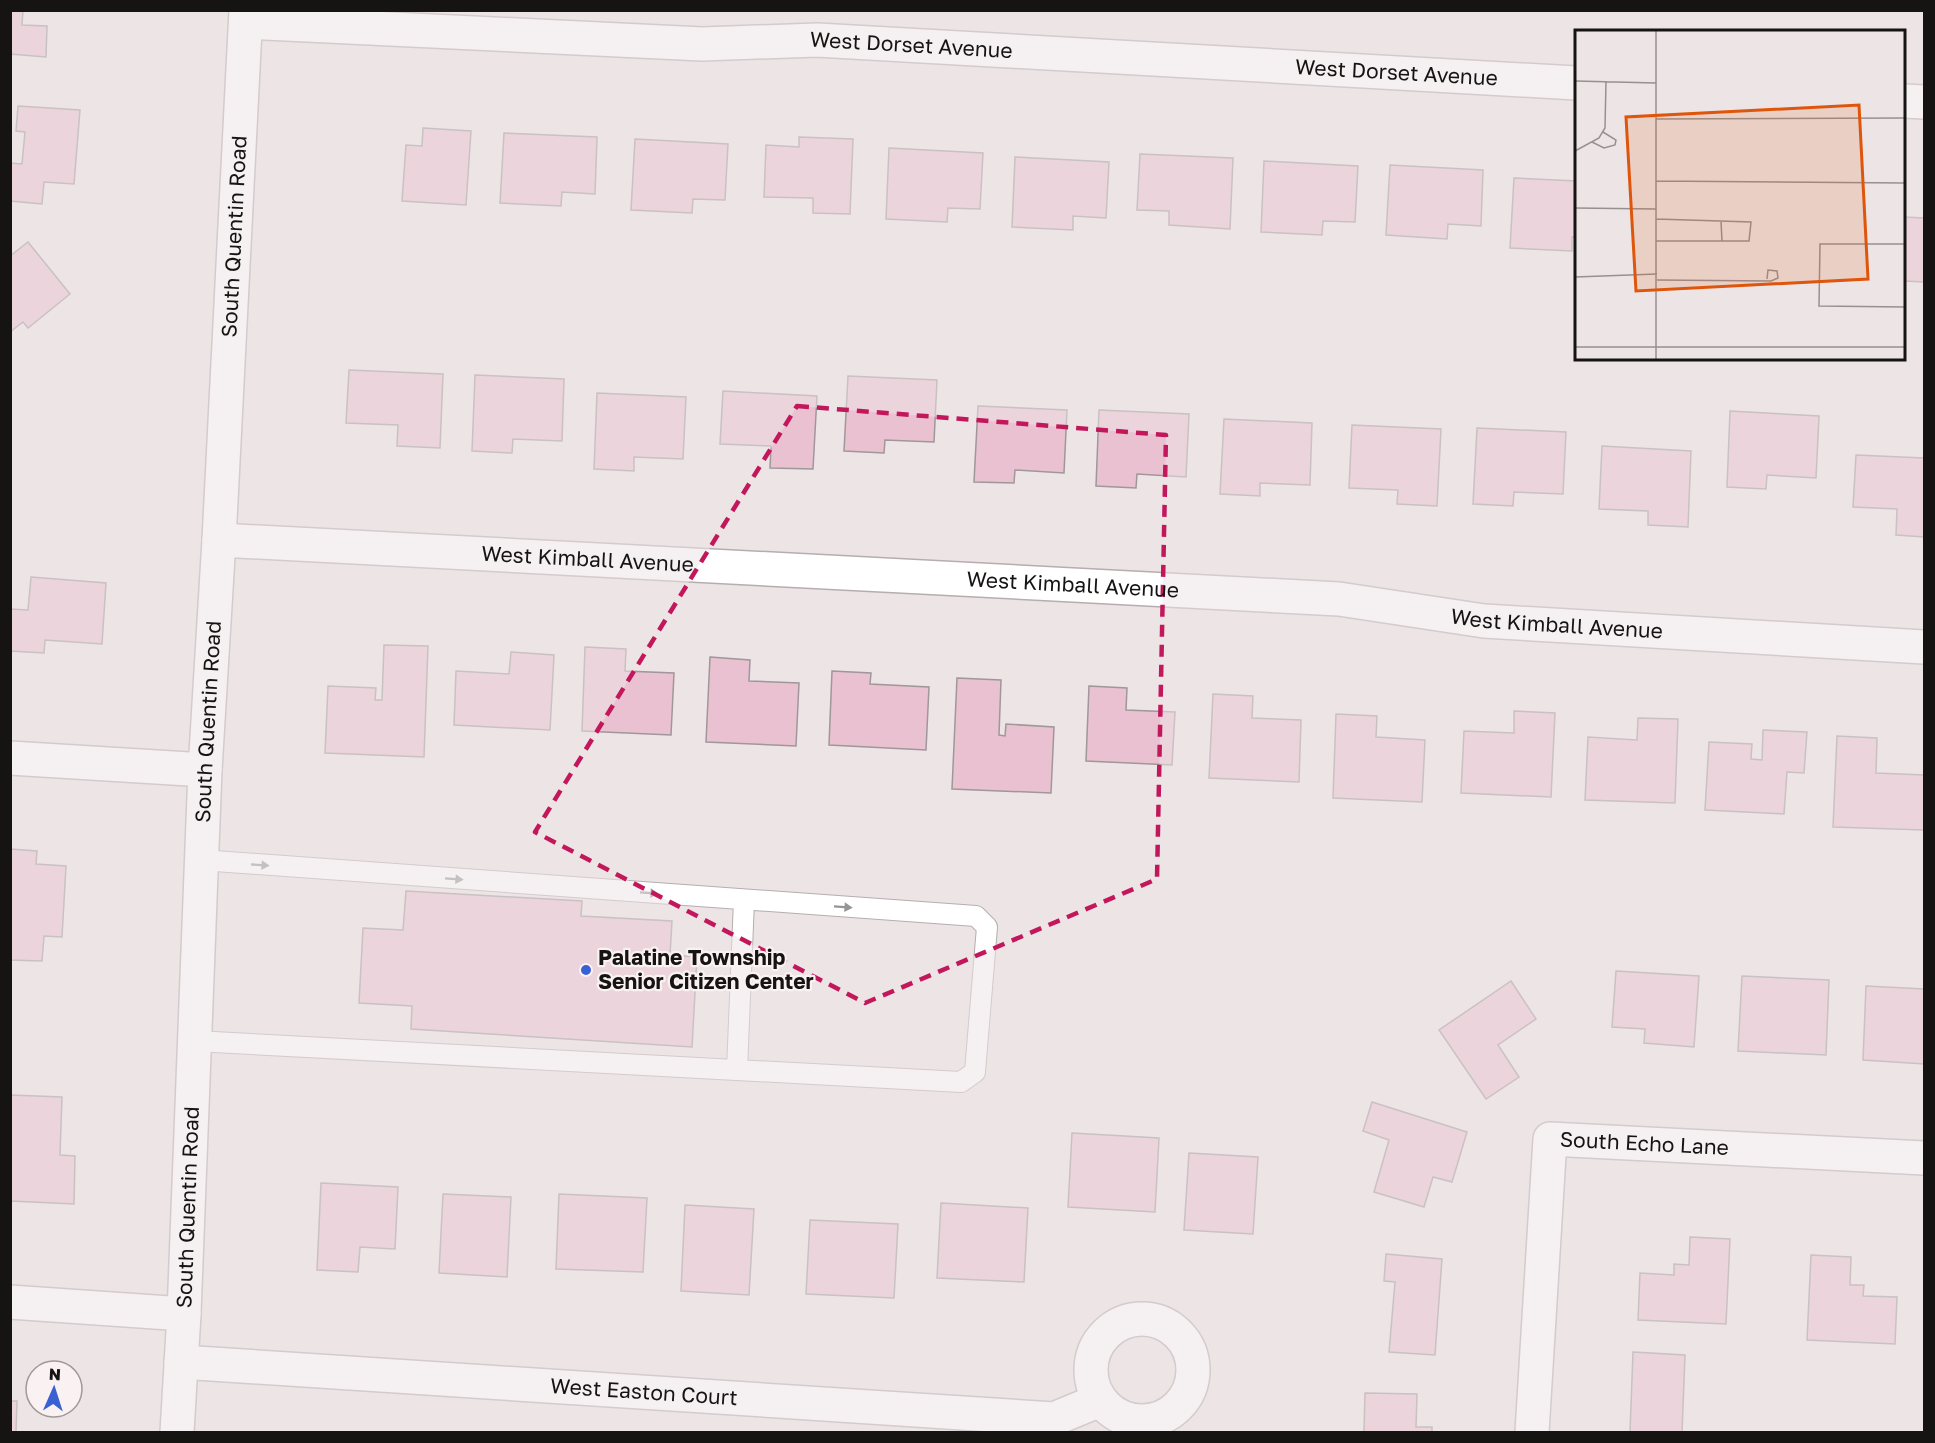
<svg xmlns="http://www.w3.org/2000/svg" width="1935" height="1443" font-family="'Golos Text',sans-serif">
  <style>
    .building { fill: #e9c1d1; stroke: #9f979a; stroke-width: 1.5 }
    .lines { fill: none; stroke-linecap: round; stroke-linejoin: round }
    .lane-casing { stroke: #b6adae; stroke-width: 22 }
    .street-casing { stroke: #b6adae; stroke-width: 36 }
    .secondary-casing { stroke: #b6adae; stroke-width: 36 }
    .lane { stroke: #fff; stroke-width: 20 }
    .street { stroke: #fff; stroke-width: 33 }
    .secondary { stroke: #fff; stroke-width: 33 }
    .oneway { fill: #969595 }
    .marked { fill: none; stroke: #c2185b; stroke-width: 4.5; stroke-dasharray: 12 8; stroke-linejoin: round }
    .poi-dot { fill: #3961d2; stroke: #faf1f2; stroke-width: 2 }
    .labels { text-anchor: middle; stroke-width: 4.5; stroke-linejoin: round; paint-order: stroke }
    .street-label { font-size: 21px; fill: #161313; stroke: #faf1f2 }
    .poi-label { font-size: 21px; font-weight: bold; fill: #161313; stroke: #faf1f2; text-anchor: start }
    .inset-road { fill: none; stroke: #979091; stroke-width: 1.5 }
    .view { fill: #de560c; fill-opacity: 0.15; stroke: #de560c; stroke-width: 3 }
    .inset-edge { fill: none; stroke: #161313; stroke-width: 3 }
  </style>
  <rect width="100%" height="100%" fill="#ede4e5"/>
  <path class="building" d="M10 10H23L22 25 47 26 46 57 10 54Z
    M18 106 80 110 74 184 44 182 42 204 10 201V163L22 164 25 132 16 131Z
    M423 128 471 131 466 205 402 201 406 145 422 146Z
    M504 133 597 137 595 194 562 192 561 206 500 203Z
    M799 137 853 139 850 214 813 213V198L764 197 766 145 799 147Z
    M635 139 728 144 725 200 693 199 692 213 631 210Z
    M889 148 983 153 980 209 948 208 947 222 886 219Z
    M1140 154 1233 158 1230 229 1169 225V211L1137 210Z
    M1015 157 1109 162 1106 218 1073 216V230L1012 227Z
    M1264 161 1358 166 1355 222 1323 221 1322 235 1261 232Z
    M1390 165 1483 170 1481 226 1448 224 1447 239 1386 235Z
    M1514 178 1576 181V238L1572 237V251L1510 248Z
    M1924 207V282L1904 281V217L1924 218Z
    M28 242 70 294 28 328 23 322 10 332V256Z
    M349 370 443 374 440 448 397 446 398 425 346 423Z
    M475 375 564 379 562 441 513 439 512 453 472 451Z
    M848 376 937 380 934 442 885 440 884 453 844 451Z
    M723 391 817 396 813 469 770 468 771 446 720 444Z
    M597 393 686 397 683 459 634 457V471L594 469Z
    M978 406 1067 410 1064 473 1015 470 1014 483 974 482Z
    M1099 410 1189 414 1186 477 1137 474 1136 488 1096 486Z
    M1730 411 1819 416 1816 478 1767 475 1766 489 1727 487Z
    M1224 419 1312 423 1310 485 1260 483V496L1220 494Z
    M1352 425 1441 429 1437 506 1397 504 1398 490 1349 488Z
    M1477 428 1566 432 1563 494 1514 492 1513 506 1473 504Z
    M1602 446 1691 451 1688 527 1648 525V511L1599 509Z
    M1856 455 1924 458V537L1896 535 1897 509 1853 507Z
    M31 577 106 583 102 644 45 640 44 653 10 651V609L28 610Z
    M384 645 428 646 424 757 325 753 328 686 376 688 375 700H382Z
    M585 647 626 649 625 671 674 673 671 735 582 731Z
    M511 652 554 655 550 730 454 725 456 671 509 674Z
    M710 657 750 660 749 681 799 683 796 746 706 742Z
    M832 671 871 673 870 684 929 687 926 750 829 745Z
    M957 678 1001 680 999 735 1005 736 1006 724 1054 727 1051 793 952 789Z
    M1089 686 1127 688 1126 710 1175 712 1172 765 1086 761Z
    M1213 694 1253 696 1252 718 1301 720 1299 782 1209 778Z
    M1514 711 1555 713 1551 797 1461 793 1464 731 1514 733Z
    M1336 714 1377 716 1376 737 1425 740 1422 802 1333 798Z
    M1638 718 1678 719 1675 803 1585 800 1588 737 1637 740Z
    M1763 730 1807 732 1804 773 1787 772 1784 814 1705 810 1709 742 1752 744 1751 759 1762 760Z
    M1837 736 1877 738 1876 773 1924 775V830L1833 827Z
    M10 849 37 851 36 864 66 866 62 937 44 936 42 961 10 960Z
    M406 891 582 901 581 916 672 921 670 955 697 957 692 1047 411 1029 412 1006 359 1003 363 928 403 930Z
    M1616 971 1699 976 1694 1047 1644 1043 1645 1029 1612 1027Z
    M1742 976 1829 980 1826 1055 1738 1051Z
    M1511 981 1536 1019 1498 1045 1519 1077 1486 1099 1439 1030Z
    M1866 986 1924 989V1064L1863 1060Z
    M10 1095 62 1097 60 1155 75 1156 74 1204 10 1201Z
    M1372 1102 1467 1132 1452 1182 1433 1177 1424 1207 1374 1192 1389 1140 1363 1131Z
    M1072 1133 1159 1138 1155 1212 1068 1207Z
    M1189 1153 1258 1157 1253 1234 1184 1230Z
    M321 1183 398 1187 395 1249 360 1247 358 1272 317 1270Z
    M443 1194 511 1197 507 1277 439 1273Z
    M559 1194 647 1198 643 1272 556 1269Z
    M941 1203 1028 1208 1024 1282 937 1278Z
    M685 1205 754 1209 749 1295 681 1291Z
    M810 1220 898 1224 894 1298 806 1294Z
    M1690 1237 1730 1239 1726 1324 1638 1320 1640 1273 1674 1275V1264L1689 1265Z
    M1386 1254 1442 1259 1435 1355 1389 1352 1395 1282 1384 1281Z
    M1811 1255 1851 1257 1850 1285H1864L1863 1296 1897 1297 1895 1344 1807 1340Z
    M1633 1352 1685 1355 1682 1432H1630Z
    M1365 1393 1417 1394 1416 1427H1432V1432H1364Z
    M10 1401H17L16 1432H10Z"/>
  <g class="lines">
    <g class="lane-casing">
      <path id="lane" d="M195 1041 961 1082 975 1072 987 927 976 916 201 860
        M737 1070 744 900"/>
    </g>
    <g class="street-casing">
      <g id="street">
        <path id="s1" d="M246 22 702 44 817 40 1576 83"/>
        <path d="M1904 101 1924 102"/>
        <path id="s2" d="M219 540 1339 599 1484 621 1924 647"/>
        <path d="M10 758 205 770"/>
        <path d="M10 1302 184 1314"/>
        <circle cx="1142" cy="1370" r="51"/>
        <path id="s3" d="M181 1362 1054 1419 1100 1400"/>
        <path id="s4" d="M1532 1432 1550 1139 1924 1158"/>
      </g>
    </g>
    <g class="secondary-casing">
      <g id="secondary">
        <path id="s5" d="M177 1432 184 1314 205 770 219 540 246 10"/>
      </g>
    </g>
    <use href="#lane" class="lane"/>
    <use href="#street" class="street"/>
    <use href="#secondary" class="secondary"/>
  </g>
  <defs><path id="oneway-solid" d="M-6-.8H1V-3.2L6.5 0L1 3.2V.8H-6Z" transform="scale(1.5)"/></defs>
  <g class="oneway">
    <use href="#oneway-solid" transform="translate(260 865) rotate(4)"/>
    <use href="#oneway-solid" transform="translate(454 879) rotate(4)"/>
    <use href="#oneway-solid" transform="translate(649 893) rotate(4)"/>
    <use href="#oneway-solid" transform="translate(843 907) rotate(4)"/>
  </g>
  <path d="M0 0H1935V1443H0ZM797 406 1166 435 1157 879 865 1003 535 832Z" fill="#ede4e5" fill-opacity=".55" fill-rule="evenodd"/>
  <path class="marked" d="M797 406 1166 435 1157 879 865 1003 535 832Z"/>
  <circle class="poi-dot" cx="586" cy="970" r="6"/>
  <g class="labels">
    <g class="street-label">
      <text dy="7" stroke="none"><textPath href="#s1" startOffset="666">West Dorset Avenue</textPath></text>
      <text dy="7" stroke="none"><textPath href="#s1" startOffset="1152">West Dorset Avenue</textPath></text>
      <text dy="7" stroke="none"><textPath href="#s5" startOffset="1197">South Quentin Road</textPath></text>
      <text dy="7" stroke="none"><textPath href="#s2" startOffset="369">West Kimball Avenue</textPath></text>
      <text dy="7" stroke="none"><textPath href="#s2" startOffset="855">West Kimball Avenue</textPath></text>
      <text dy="7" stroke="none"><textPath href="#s2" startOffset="1341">West Kimball Avenue</textPath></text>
      <text dy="7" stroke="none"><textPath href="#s5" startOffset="711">South Quentin Road</textPath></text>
      <text dy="7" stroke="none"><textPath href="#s4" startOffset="388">South Echo Lane</textPath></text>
      <text dy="7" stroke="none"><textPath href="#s5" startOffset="225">South Quentin Road</textPath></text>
      <text dy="7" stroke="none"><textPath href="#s3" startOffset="464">West Easton Court</textPath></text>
    </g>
    <g class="poi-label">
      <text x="598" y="965">Palatine Township<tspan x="598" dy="24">Senior Citizen Center</tspan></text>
    </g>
  </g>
  <g transform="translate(1575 30)">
    <rect width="330" height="330" fill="#ede4e5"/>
    <path class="inset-road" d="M81 0V330M0 51 81 53M81 89 330 88M17 112 29 118 40 115 41 110 28 102M0 121 24 108 30 98 31 51M81 151 330 153M0 178 81 179M81 189 176 192 174 211H81M146 191 147 211M330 214H245L244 276 330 277M0 247 82 244M82 250 196 251 203 248 202 241 193 240 192 249M0 317H330"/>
    <path class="view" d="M284 75 293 249 61 261 51 87Z"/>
    <rect width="330" height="330" class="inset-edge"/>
  </g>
  <rect width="1935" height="1443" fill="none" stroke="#161313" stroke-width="24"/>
  <g transform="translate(54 1389) rotate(3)"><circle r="28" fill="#faf1f2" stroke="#9f9899" stroke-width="1.5"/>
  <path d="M0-4.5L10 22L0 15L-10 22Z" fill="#3961d2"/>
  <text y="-9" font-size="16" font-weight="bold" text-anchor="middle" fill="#161313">N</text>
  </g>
</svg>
